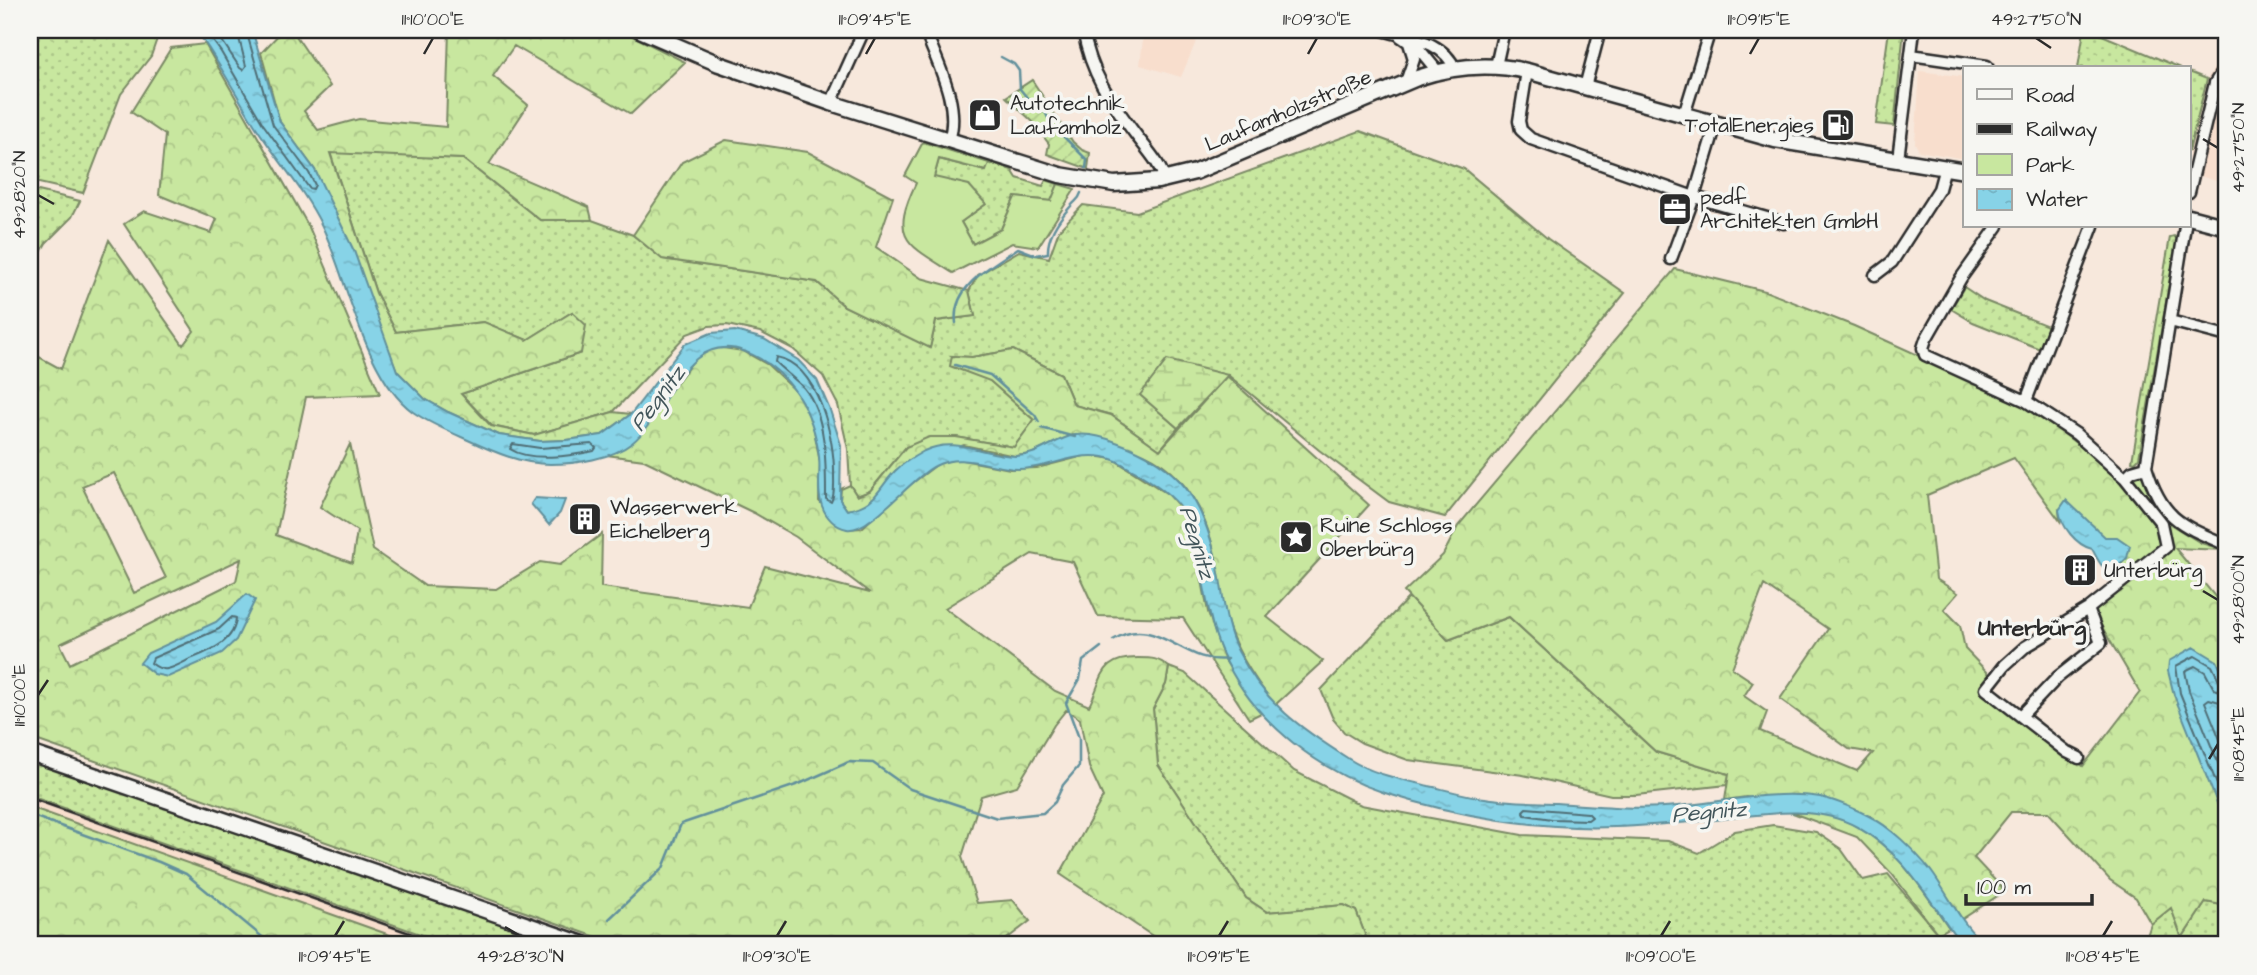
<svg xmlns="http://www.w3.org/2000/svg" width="2257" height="975" font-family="'Architects Daughter',sans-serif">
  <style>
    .built { fill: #f8decd }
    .grass { fill: url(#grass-dots); stroke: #7a8965; stroke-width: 2 }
    .forest { fill: url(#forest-crowns); stroke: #7a8965; stroke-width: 2; fill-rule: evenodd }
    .wetland { fill: url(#wetland-marsh); stroke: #7a8965; stroke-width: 2 }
    .park { fill: #c8e79f; stroke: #7a8965; stroke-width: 2 }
    .garden { fill: url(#garden-furrows); stroke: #7a8965; stroke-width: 2 }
    .water { fill: url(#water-ripples); stroke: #62909c; stroke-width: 2 }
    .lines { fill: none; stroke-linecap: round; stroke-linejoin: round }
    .shore { stroke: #506e76; stroke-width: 2 }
    .stream { stroke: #62909c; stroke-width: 2.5 }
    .street-casing { stroke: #2b2b2b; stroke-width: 15 }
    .secondary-casing { stroke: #2b2b2b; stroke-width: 19 }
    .primary-casing { stroke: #2b2b2b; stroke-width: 19 }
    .street { stroke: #f6f6f2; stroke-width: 10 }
    .secondary { stroke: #f6f6f2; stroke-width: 14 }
    .primary { stroke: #f6f6f2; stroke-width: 14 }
    .rail { stroke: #2b2b2b; stroke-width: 2.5 }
    .ticks { fill: none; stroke: #2b2b2b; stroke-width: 2.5 }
    .labels { text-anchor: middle; stroke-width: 7; stroke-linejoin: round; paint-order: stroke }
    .poi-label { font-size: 21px; fill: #2b2b2b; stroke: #f6f6f2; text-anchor: start }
    .street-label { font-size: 21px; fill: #2b2b2b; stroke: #f6f6f2 }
    .water-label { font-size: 23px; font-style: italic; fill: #42555a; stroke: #f6f6f2 }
    .neighbourhood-label { font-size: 23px; font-weight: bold; fill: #2b2b2b; stroke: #f6f6f2 }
    .neatline { fill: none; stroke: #2b2b2b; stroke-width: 2.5 }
    .ticks-label { font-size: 18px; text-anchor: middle; fill: #2b2b2b }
  </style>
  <defs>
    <pattern id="grass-dots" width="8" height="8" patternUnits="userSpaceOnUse" patternTransform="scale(1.75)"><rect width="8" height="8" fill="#c8e79f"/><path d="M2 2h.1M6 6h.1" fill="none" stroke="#acc689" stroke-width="1.8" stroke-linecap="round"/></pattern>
    <pattern id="forest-crowns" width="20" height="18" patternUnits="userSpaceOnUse" patternTransform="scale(1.75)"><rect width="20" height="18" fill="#c8e79f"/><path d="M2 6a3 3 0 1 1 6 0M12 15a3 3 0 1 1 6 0" fill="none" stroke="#acc689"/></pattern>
    <pattern id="wetland-marsh" width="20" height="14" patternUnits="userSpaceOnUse" patternTransform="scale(1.75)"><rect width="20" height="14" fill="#c8e79f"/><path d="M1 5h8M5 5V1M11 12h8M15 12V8" fill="none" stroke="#acc689"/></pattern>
    <pattern id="garden-furrows" width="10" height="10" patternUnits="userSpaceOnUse" patternTransform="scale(1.75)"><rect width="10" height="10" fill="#c8e79f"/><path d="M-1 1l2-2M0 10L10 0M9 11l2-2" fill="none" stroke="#acc689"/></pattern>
    <pattern id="water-ripples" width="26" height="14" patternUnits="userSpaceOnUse" patternTransform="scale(1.75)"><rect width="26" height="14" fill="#87d3e7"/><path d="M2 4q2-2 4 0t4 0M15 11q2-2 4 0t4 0" fill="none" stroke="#75b5c6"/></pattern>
  </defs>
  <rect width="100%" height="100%" fill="#f7e8dc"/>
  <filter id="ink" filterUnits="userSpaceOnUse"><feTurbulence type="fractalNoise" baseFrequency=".0143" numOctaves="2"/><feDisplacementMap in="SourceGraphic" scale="14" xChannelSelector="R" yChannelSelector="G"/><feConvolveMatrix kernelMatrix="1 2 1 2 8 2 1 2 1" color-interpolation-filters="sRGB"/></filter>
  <g filter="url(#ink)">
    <path class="built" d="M1144 30H1201L1181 77 1140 65Z
      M2227 48V184L2189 173V151L2207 79Z
      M1920 71 1965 77V159L1919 151 1915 143Z
      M30 796 451 945H418L30 807Z"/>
    <path class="grass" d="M30 30H160L151 56 121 94 83 193 30 181Z
      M1889 30H1904L1894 126 1876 124Z
      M2084 30H2090L2181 68H2078Z
      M2189 72 2207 79 2189 151Z
      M1360 131 1464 169 1548 239 1625 293 1445 517 1389 502 1319 450 1228 375 1141 395 1178 428 1160 450 1111 415 1074 405 1061 374 1013 350 972 357 952 356 990 381 1034 420 1014 447 956 437 906 447 870 491 857 496 850 485 848 449 838 405 823 376 793 349 760 332 727 325 709 326 687 334 613 412 534 435 492 426 461 394 581 353 572 312 527 340 483 322 396 332 376 293 330 152 463 159 540 220H592L633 235 663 259 817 282 844 306 930 347 936 321 975 316 969 291 978 275 1019 251 1049 258 1059 230 1083 205 1137 212Z
      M939 159 985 171 989 163 1012 170 1017 178 1043 186 1046 180 1058 184 1052 201 1015 197 1001 229 973 244 961 222 986 204 934 177Z
      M30 189 80 201 72 217 46 243 30 272Z
      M2174 236 2177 239 2139 458 2135 462 2132 461 2170 237Z
      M1964 287 1985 301 2048 326 2040 349 1973 322 1951 309Z
      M2139 472 2144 475 2152 498 2170 524 2162 519 2134 482 2132 478Z
      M1409 597 1448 640 1509 617 1656 752 1729 774 1727 785 1636 795H1611L1523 775 1408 760 1362 743 1344 732 1333 719 1321 690Z
      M1169 667 1185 673 1294 771 1361 805 1522 835 1668 841 1699 853 1735 831 1773 825 1816 832 1841 849 1863 880 1888 874 1947 945H1369L1356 911 1344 905 1267 912 1246 898 1158 765 1153 709 1166 684Z
      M30 761 565 945H451L30 796Z
      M2206 902 2227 906V945H2144L2151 924 2171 907 2182 938Z"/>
    <path class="forest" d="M283 30H292L330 86 304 111 318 130 359 119 446 127 449 30H621L685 62 631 114 514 46 493 76 528 105 489 164 589 207 592 220H540L463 159 330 153 376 293 396 332 484 322 527 340 572 312 586 325 581 353 461 394 491 426 534 435 613 412 631 414 602 435 567 440 540 441 499 435 448 412 425 399 397 371 315 170 280 122 261 53Z
      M205 44 309 227 380 394 306 397 276 535 352 563 357 531 320 507 350 444 373 550 425 586 496 589 540 562 560 565 602 534 601 587 748 607 765 566 870 593 796 537 754 513 644 460 606 455 631 443 696 357 716 347 743 351 768 365 799 394 813 424 820 463 819 501 847 529 862 528 898 494 939 463 958 459 1010 469 1037 468 1088 455 1113 459 1169 495 1184 512 1194 538 1208 612 1224 659 1261 713 1249 719 1183 618 1098 616 1073 562 1032 554 945 608 1055 691 1089 706C1104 677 1099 658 1138 658 1152 658 1158 658 1169 667L1166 684 1153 709 1158 765 1246 898 1267 912 1344 905 1356 911 1369 945H1166L1060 874 1103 797 1089 767 1080 719 1066 710 1054 725 1017 786 981 796 962 857 977 903 1013 900 1030 921 999 945H619L30 738V352L61 369 109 240 183 345 194 331 124 224 144 211 211 233 217 219 159 195 165 135 131 112 171 48ZM114 473 166 578 134 593 82 486ZM241 559 236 581 70 664 60 644Z
      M726 140 808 152 893 197 876 247 921 278 969 291 975 316 936 321 930 348 844 306 817 282 662 259 633 235 682 162Z
      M1675 269 1765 291 1854 326 2022 402 2131 485 2162 519 2201 543 2225 550 2175 548 2227 611V685L2217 661 2215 796 2227 828V906L2206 902 2182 938 2171 908 2151 924 2136 898 2110 880 2048 812H2011L1974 858 2005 891 1962 919 1929 869 1870 816 1746 797 1725 800 1729 774 1656 752 1509 617 1448 640 1404 592 1443 555 1458 526ZM2014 458 2060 521 2059 510 2105 538 2127 558 2112 573 2122 587 2092 610 2140 692 2083 766 1981 690 1990 675 1965 649 1960 625 1944 609 1958 593 1936 579 1927 495ZM1764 585 1828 629 1780 699 1849 749 1873 753 1857 771 1760 731 1767 712 1744 696 1753 682 1732 668Z
      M1013 350 1061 374 1074 405 1111 415 1160 450 1227 376 1369 505 1267 617 1323 661 1275 705C1254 679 1235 650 1226 618 1221 602 1221 586 1218 570 1210 523 1191 475 1144 454 1123 445 1095 441 1072 435L1031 454 1015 456 964 445 896 470 876 497 860 508 847 510 840 500 841 489 850 485 857 496 870 491 906 447 929 437H956L1014 447 1034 420 990 381 950 366 952 356 972 357Z
      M30 807 418 945H30Z
      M1790 812C1800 813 1812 813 1822 814 1883 825 1917 881 1949 928L1938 934 1892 874 1857 837Z"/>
    <path class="wetland" d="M1167 360 1228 375 1178 428 1140 395Z"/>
    <path class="park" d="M923 142 989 163 986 171 939 159 934 177 969 185 986 204 961 222 973 244 1001 229 1015 197 1051 201 1058 184 1075 189 1038 247 1012 243 953 273C907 244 889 239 916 183L905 176Z"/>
    <path class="garden" d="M1032 80 1073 142 1082 150 1090 153 1088 169 1047 154 1049 144 1032 121 1006 97Z"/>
    <path class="water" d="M196 30H252L280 122 315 170 354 251 397 371 425 399 448 412 499 435 540 441 567 440 602 435 631 414 685 344 711 333 735 331 764 339 798 360 817 380 830 410 841 445 840 500 847 510C876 505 877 490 895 471 902 464 915 456 924 451 955 436 983 455 1015 456 1037 457 1053 439 1075 435 1088 433 1104 437 1116 442 1182 465 1204 502 1218 568 1224 596 1224 624 1238 651 1265 704 1300 728 1349 759 1374 775 1401 779 1429 786 1448 790 1466 796 1485 798 1508 802 1533 802 1556 803 1597 806 1637 810 1678 806 1723 802 1774 790 1820 797 1835 800 1853 808 1867 815 1890 826 1915 851 1931 871 1949 895 1962 927 1986 945H1962C1930 903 1906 854 1857 827 1813 803 1760 815 1713 820 1680 823 1647 826 1615 827 1538 830 1457 816 1385 793 1321 772 1257 724 1227 663 1210 631 1206 593 1198 557 1195 542 1191 524 1183 511 1172 494 1152 482 1136 472 1128 468 1122 463 1114 460 1082 447 1051 469 1018 469 990 468 961 452 935 466 911 478 870 533 847 529 835 527 826 517 822 506 816 491 821 473 819 457 814 412 790 370 746 352 684 328 669 413 632 443 612 459 575 464 550 464 521 464 494 452 468 440 450 432 429 423 413 412 364 376 348 280 322 226 304 189 276 159 254 124 235 93 218 60 196 30Z
      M535 498 565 500 560 513 549 525 531 504Z
      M2066 500 2105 537H2117L2130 546 2127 558 2112 572C2101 570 2097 557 2092 549 2076 545 2061 526 2059 510Z
      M247 594 255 600 236 640 222 653 168 677 154 674 140 663 148 653 216 622Z
      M2194 647 2217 661 2227 685V828L2174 695 2168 671 2169 661Z"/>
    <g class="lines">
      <path class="shore" d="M205 30 221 52 263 124 309 188 313 189 315 185 309 173 273 125 246 30
        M215 30 240 68 243 70 246 66 237 30
        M776 357C819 365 835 440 834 476 834 485 835 495 831 502L826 499C826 466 827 415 804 388 795 379 784 371 775 362Z
        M513 444 540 448 592 444 596 448 594 451C571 456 530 462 510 449Z
        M232 617 236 618C235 643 207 652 188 660 182 663 173 668 167 669 161 670 156 667 151 663L153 658 219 629Z
        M2227 685 2220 682 2212 666 2195 656 2176 666 2180 693 2227 809
        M2227 693 2214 689 2205 672 2195 666 2185 671 2189 691 2227 785
        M2227 704 2209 699 2205 702 2227 757
        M1526 808 1588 813 1592 817 1588 820 1552 819 1525 815 1523 811Z"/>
      <path class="stream" d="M256 30 258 35 265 32 264 30
        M979 30 982 36
        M1001 57 1014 64 1019 71 1020 89 1034 106 1045 112 1051 124 1087 160 1086 168
        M956 323C951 286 992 266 1018 248L1036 255 1048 253C1047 235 1059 219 1071 206 1076 200 1079 200 1081 193
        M955 365 990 375 1035 415 1039 422
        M1041 428 1075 437
        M1113 640C1156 612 1184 666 1227 659
        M30 815 159 862 186 874 272 945
        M609 919 663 868 681 824 799 784 849 762 873 763 910 789 997 818 1043 813 1055 802 1063 785 1079 766V738L1066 703 1080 679 1083 661 1101 647"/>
      <g class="street-casing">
        <path id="street" d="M925 30C937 63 961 105 949 140
          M1083 30C1091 74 1109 99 1136 135 1147 150 1160 163 1165 180
          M1383 30C1408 38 1443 40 1455 69
          M1400 36 1419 49 1438 72
          M1911 55 1987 66
          M1496 66 1504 30
          M1527 71 1519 121 1521 130 1531 139 1694 197 1784 223
          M1406 82 1414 59 1409 43
          M1585 87 1600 30
          M831 103 864 30
          M1684 115 1710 30
          M1898 159 1914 30
          M2189 192 2215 83 2227 64
          M1998 226 1961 278 1926 339 1923 348 1925 355 2026 401 2076 434 2125 478 2161 523 2166 547 2088 609 2025 647 2005 665 1986 689 2067 752 2079 758
          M2185 226 2146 467C2162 519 2180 525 2227 545
          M1671 259 1694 197 1716 124
          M1875 275 1892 262 1939 189 1945 167
          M2170 321 2227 336
          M2026 401 2093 226
          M2125 478 2132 471 2146 467
          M2021 716 2058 677 2101 643 2088 609"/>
      </g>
      <g class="secondary-casing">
        <path id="secondary" d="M640 30 719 64 831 103 1060 175 1114 184 1158 181 1195 172 1417 78C1452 66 1490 63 1527 71L1775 140 1965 171
          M2189 217 2227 227"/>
      </g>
      <g class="primary-casing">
        <path id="primary" d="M30 753 586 945"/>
      </g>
      <use href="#street" class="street"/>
      <use href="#secondary" class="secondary"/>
      <use href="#primary" class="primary"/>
      <path class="rail" d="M30 798 443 945"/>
    </g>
  </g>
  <path class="ticks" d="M2036 38 2051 48M424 54 433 38M866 54 875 38M1308 54 1317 38M1750 54 1759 38M2203 139 2218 148M38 195 54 204M2203 591 2218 600M38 695 48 680M2209 759 2218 744M505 927 520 936M335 936 344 921M777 936 786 921M1219 936 1228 921M1661 936 1670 921M2103 936 2112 921"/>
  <defs>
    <g id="shop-square" transform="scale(1.75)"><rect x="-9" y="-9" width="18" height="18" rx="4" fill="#2b2b2b" stroke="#f6f6f2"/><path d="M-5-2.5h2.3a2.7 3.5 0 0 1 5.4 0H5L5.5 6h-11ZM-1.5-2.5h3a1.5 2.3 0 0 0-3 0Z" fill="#fff"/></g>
    <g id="fuel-square" transform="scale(1.75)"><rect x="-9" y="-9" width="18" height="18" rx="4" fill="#2b2b2b" stroke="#f6f6f2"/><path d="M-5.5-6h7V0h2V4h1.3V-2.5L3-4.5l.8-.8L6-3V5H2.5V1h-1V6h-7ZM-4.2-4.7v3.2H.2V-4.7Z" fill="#fff"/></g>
    <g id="office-square" transform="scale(1.75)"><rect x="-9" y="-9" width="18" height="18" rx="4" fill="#2b2b2b" stroke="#f6f6f2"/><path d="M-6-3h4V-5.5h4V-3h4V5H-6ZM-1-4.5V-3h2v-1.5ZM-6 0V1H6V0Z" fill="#fff"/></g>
    <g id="building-square" transform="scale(1.75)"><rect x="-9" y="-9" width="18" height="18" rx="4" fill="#2b2b2b" stroke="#f6f6f2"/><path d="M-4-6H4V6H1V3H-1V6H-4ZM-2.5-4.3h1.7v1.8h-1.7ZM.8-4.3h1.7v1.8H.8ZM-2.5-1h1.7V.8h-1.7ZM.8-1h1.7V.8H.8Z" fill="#fff"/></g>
    <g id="sight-square" transform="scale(1.75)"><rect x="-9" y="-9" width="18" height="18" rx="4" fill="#2b2b2b" stroke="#f6f6f2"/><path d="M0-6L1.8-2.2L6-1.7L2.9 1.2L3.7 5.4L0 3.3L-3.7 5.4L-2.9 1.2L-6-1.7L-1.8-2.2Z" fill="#fff"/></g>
  </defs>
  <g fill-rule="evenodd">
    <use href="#shop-square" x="985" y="115"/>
    <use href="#fuel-square" x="1838" y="125"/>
    <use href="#office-square" x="1675" y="209"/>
    <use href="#building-square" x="585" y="519"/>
    <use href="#sight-square" x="1296" y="537"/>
    <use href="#building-square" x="2080" y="570"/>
  </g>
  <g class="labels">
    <g class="poi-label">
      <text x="1010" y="110">Autotechnik<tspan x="1010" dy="24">Laufamholz</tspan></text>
      <text x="1814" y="132" text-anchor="end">TotalEnergies</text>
      <text x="1700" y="204">pedf<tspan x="1700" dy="24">Architekten GmbH</tspan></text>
      <text x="610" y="514">Wasserwerk<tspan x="610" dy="24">Eichelberg</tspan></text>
      <text x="1320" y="532">Ruine Schloss<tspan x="1320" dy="24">Oberbürg</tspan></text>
      <text x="2104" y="577">Unterbürg</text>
    </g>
    <g class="street-label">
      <text transform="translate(1288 110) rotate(-23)" y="7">Laufamholzstraße</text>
    </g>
    <g class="water-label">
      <text transform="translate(657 398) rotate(-53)" y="8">Pegnitz</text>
      <text transform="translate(1198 542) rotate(73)" y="8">Pegnitz</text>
      <text transform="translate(1709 811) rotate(-5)" y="8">Pegnitz</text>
    </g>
    <g class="neighbourhood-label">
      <text x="2032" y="635">Unterbürg</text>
    </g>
  </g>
  <rect width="2257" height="975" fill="none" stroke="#f6f6f2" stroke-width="77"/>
  <rect x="1963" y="66" width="228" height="161" fill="#f6f6f2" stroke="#a5a5a2" stroke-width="2"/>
  <rect x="1977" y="89" width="35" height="10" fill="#f6f6f2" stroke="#a5a5a2" stroke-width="2"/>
  <text x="2026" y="102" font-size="21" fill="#2b2b2b">Road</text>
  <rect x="1977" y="124" width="35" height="10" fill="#2b2b2b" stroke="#a5a5a2" stroke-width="2"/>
  <text x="2026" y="136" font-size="21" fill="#2b2b2b">Railway</text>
  <rect x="1977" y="154" width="35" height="21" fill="#c8e79f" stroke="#a5a5a2" stroke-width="2"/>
  <text x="2026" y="172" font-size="21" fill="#2b2b2b">Park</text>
  <rect x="1977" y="189" width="35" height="21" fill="url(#water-ripples)" stroke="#a5a5a2" stroke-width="2"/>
  <text x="2026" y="206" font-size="21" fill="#2b2b2b">Water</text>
  <path d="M1966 894v10h126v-10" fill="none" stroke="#2b2b2b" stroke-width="3.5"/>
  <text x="1977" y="894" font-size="21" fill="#2b2b2b" stroke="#f6f6f2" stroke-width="5" paint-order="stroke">100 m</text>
  <rect x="38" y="38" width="2180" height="898" class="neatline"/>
  <g class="ticks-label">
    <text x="433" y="25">11°10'00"E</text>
    <text x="875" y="25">11°09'45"E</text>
    <text x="1317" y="25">11°09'30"E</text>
    <text x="1759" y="25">11°09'15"E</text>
    <text x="2036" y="25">49°27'50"N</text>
    <text transform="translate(2238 148) rotate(-90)" y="6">49°27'50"N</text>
    <text transform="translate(19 195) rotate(-90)" y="6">49°28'20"N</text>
    <text transform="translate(2238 600) rotate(-90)" y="6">49°28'00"N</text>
    <text transform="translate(19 695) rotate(-90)" y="6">11°10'00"E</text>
    <text transform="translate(2238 744) rotate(-90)" y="6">11°08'45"E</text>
    <text x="335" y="962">11°09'45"E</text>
    <text x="520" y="962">49°28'30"N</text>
    <text x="777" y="962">11°09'30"E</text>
    <text x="1219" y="962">11°09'15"E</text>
    <text x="1661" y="962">11°09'00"E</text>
    <text x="2103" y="962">11°08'45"E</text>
  </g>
</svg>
